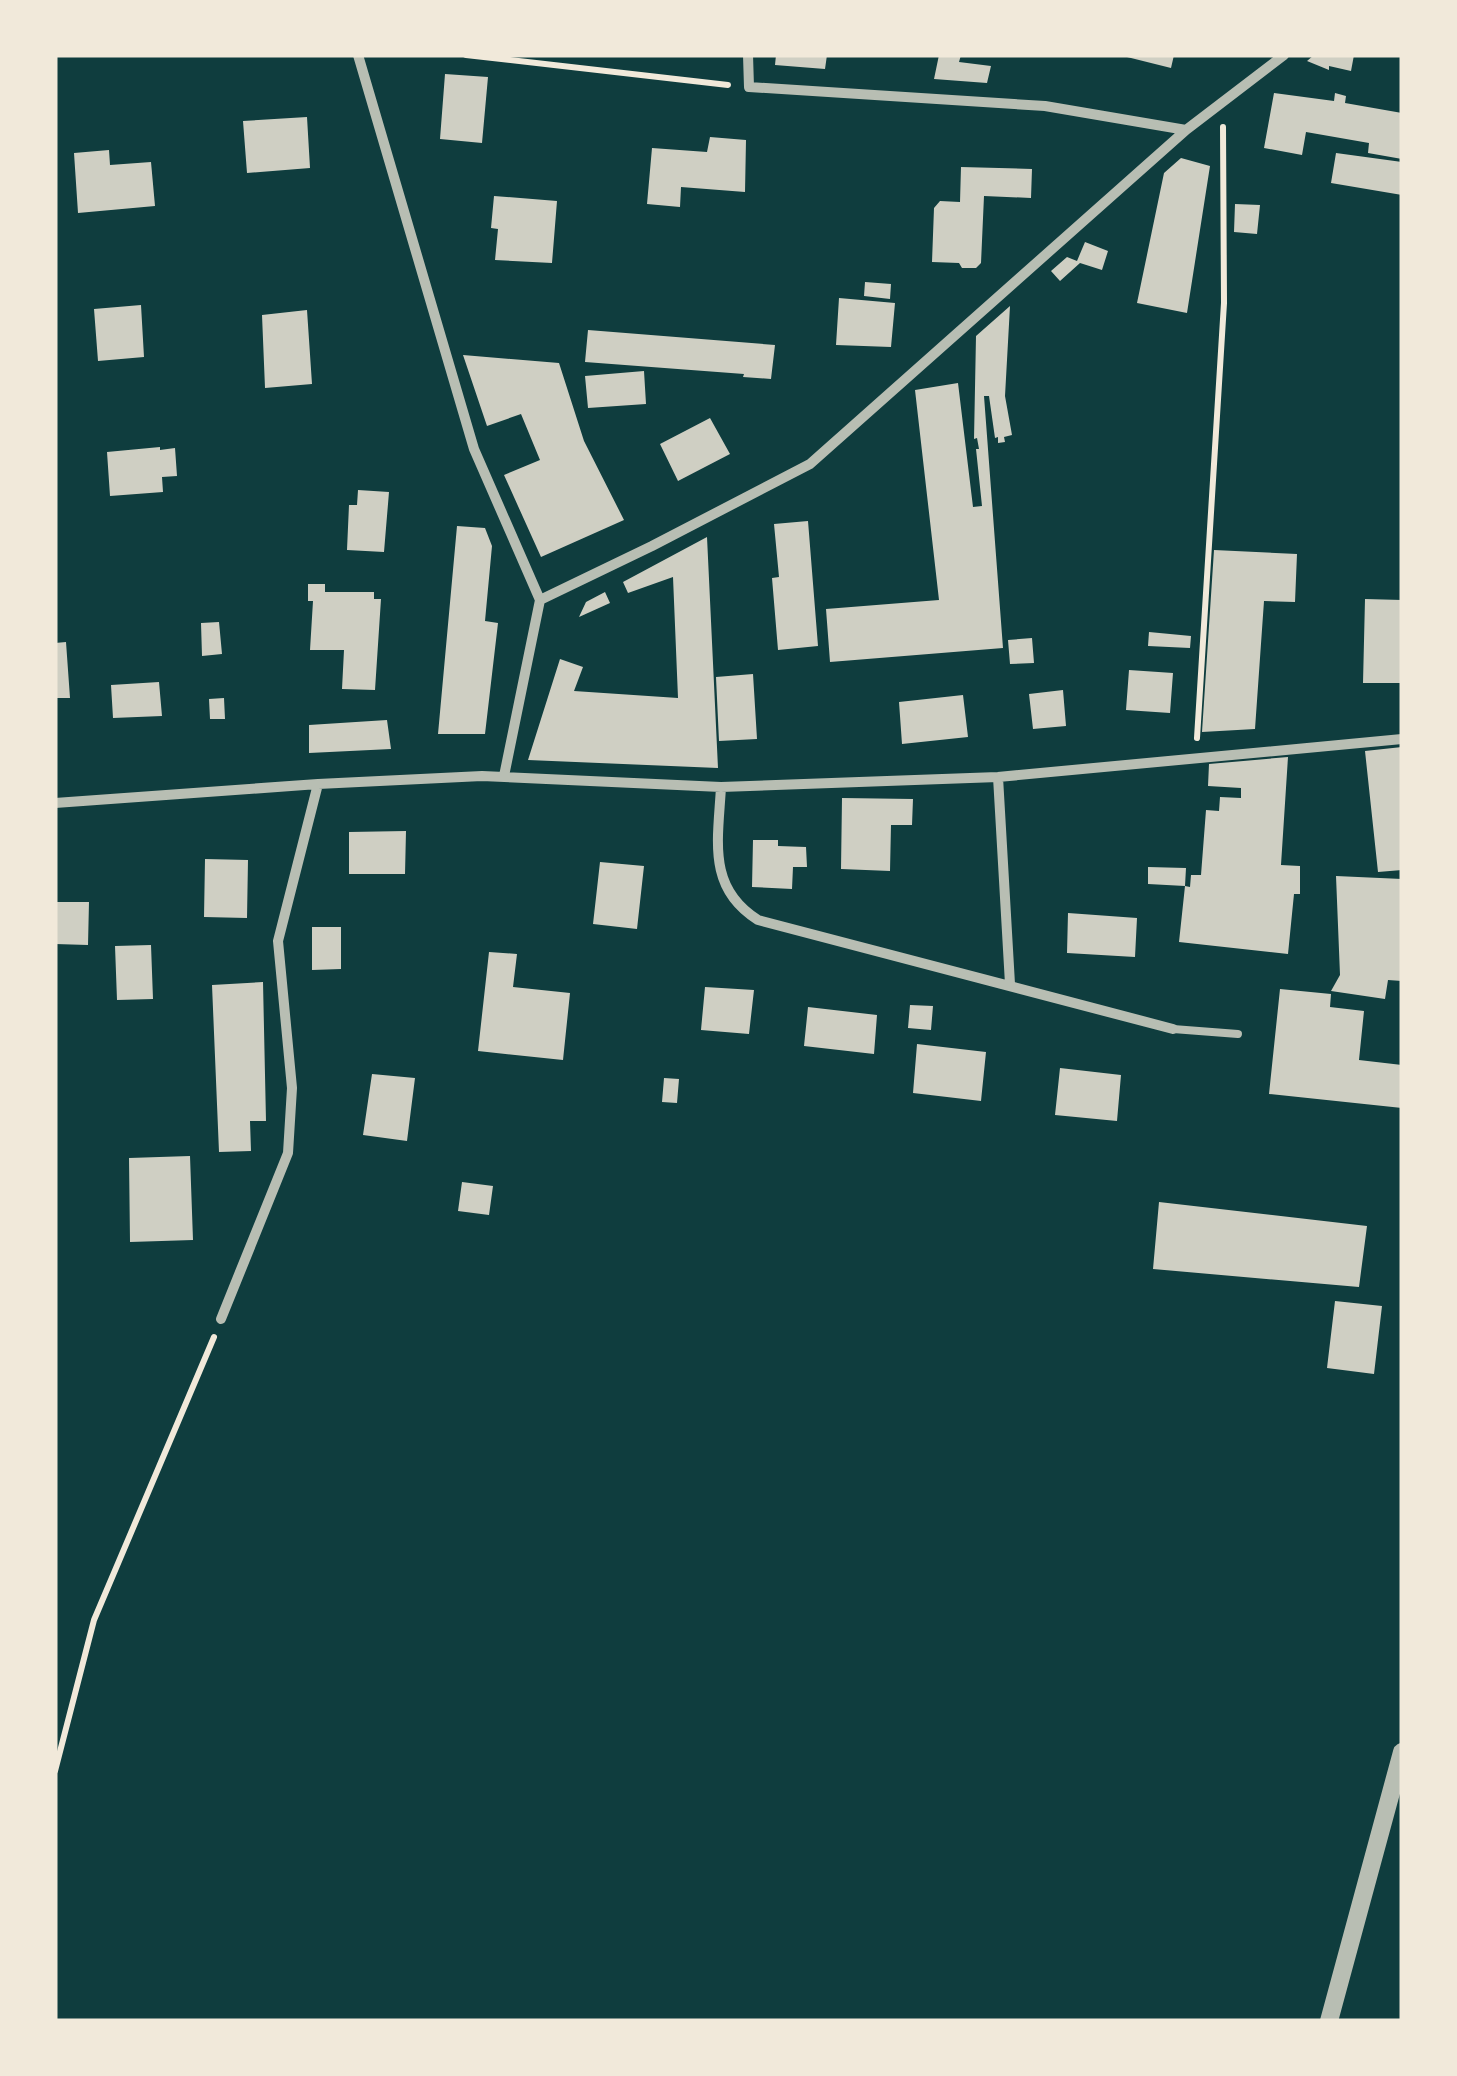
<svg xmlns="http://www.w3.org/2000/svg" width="1457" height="2076" font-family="Inter,sans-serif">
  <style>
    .building { fill: #cfcfc3 }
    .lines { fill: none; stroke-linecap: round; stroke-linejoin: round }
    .path { stroke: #f1e9da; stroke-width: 6 }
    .service { stroke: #b8beb3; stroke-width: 8 }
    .minor { stroke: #b8beb3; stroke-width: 10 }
    .tertiary { stroke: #b8beb3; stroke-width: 18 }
  </style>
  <rect width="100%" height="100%" fill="#0f3d3e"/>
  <path class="building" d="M776 55H827L825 69 775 65Z
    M939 55H961L959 62 991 66 987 83 934 79Z
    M1119 55H1174L1171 68Z
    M1314 55H1354L1351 71 1329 66V70L1307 61Z
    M445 74 488 77 482 143 440 139Z
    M1274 93 1334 101 1335 93 1346 96 1345 103 1402 113V159L1368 153 1369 143 1306 132 1302 155 1264 148Z
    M307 117 310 168 247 173 243 121Z
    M710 137 746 140 745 192 681 187 680 207 647 204 652 148 707 152Z
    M109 150 110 165 151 162 155 206 78 213 74 153Z
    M1336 153 1402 162V195L1331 183Z
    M1181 158 1210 166 1187 313 1137 303 1164 173Z
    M961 167 1032 169 1031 198 984 196 981 263 976 268H962L959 263 932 262 934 208 940 201 960 202Z
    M494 196 557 201 552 263 495 260 498 229 491 228Z
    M1235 204 1260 205 1257 234 1234 232Z
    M1085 242 1108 251 1102 270 1080 263 1060 281 1051 271 1067 257 1077 261Z
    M865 282 891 284 890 299 864 296Z
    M839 298 895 303 891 347 836 345Z
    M141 305 144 357 98 361 94 309Z
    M1010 306 1005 396 1012 435 1004 437 1005 442 998 443V437L995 438 989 396H984L1003 648 830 662 826 609 939 600 915 390 958 383 973 507 982 506 976 449H979L977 438 974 439 976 336Z
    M307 310 312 384 265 388 262 315Z
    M588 330 775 345 771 379 743 377 744 374 585 362Z
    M463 355 559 363 584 441 624 520 541 557 504 475 540 460 521 414 487 426Z
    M644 371 646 404 588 408 585 376Z
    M710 418 730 454 678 481 660 444Z
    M160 447V450L175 448 177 476 162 477 163 492 110 496 107 452Z
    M358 490 389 492 384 552 347 550 349 505H357Z
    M808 521 818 646 778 650 772 578 779 577 774 524Z
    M457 526 485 528 492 546 485 621 498 623 485 734H438Z
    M707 537 718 768 528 760 560 659 583 667 574 691 678 698 673 577 628 593 623 582Z
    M1214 550 1297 554 1295 602 1264 601 1255 729 1202 732Z
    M308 584H325V592H374V599H381L375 690 342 689 344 650H310L313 601H308Z
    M605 592 610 603 579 617 586 602Z
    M1365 599 1402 600V683H1363Z
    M219 622 222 654 202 656 201 623Z
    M1149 632 1191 636 1190 648 1148 646Z
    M1032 638 1034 663 1010 664 1008 640Z
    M66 642 70 698H55V643Z
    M1129 670 1173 673 1170 713 1126 710Z
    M753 674 757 739 719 741 716 677Z
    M159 682 162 716 113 718 111 685Z
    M1063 690 1066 726 1033 729 1029 694Z
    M963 695 968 737 902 744 899 702Z
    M224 698 225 719H210L209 699Z
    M387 720 391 749 309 753V725Z
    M1402 747V870L1378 872 1365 751Z
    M1288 757 1281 865 1300 866V894H1294L1288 954 1179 942 1185 886 1190 887 1191 875H1201L1206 810 1219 811 1220 797 1241 798V788L1208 786 1209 764Z
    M842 798 913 799 912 825H891L890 871 841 869Z
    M406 831 405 874H349V832Z
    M753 840H778V846L806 847 807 867H793L792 889 752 887Z
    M205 859 248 860 247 918 204 917Z
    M600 862 644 866 637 929 593 924Z
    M1148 867 1186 868 1185 886 1148 884Z
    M1336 876 1402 879V981L1388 980 1385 999 1331 991 1340 975Z
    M55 902H89L88 945 55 944Z
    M1068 913 1137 918 1135 957 1067 953Z
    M312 927H341V969L312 970Z
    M151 945 153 999 117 1000 115 946Z
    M489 952 517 954 513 987 570 993 563 1060 478 1051Z
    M263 982 266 1121H250L251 1151 219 1152 212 985Z
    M705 987 754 990 749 1034 701 1030Z
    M1280 989 1331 994 1330 1007 1364 1011 1359 1060 1402 1065V1108L1269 1094Z
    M910 1005 933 1006 931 1030 908 1028Z
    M808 1007 877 1015 874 1054 804 1046Z
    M917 1044 986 1052 981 1101 913 1093Z
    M1060 1068 1121 1075 1117 1121 1055 1115Z
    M372 1074 415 1078 407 1141 363 1135Z
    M664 1078 679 1079 677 1103 662 1102Z
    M190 1156 193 1240 130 1242 129 1158Z
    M462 1182 493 1186 489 1215 458 1211Z
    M1159 1202 1367 1226 1359 1287 1153 1269Z
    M1335 1301 1382 1306 1374 1374 1327 1368Z"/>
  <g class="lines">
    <path class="path" d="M466 55 728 85
      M1197 738 1224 303 1223 127
      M55 1771 94 1620 214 1337"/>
    <path class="service" d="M1173 1029 1238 1034"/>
    <path class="minor" d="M358 55 474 449 540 600
      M748 55 749 87 1045 106 1186 130
      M504 776 540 600 652 546 810 464 1186 130 1284 55
      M998 777 1010 984
      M721 787C718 841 707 888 758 920L1173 1029
      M55 803 318 784 482 776 721 787 998 777 1402 739
      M221 1319 288 1153 292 1088 278 941 318 784"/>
    <path class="tertiary" d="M1329 2021 1402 1752"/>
  </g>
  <rect width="1457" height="2076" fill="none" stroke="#f1e9da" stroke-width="115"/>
</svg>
